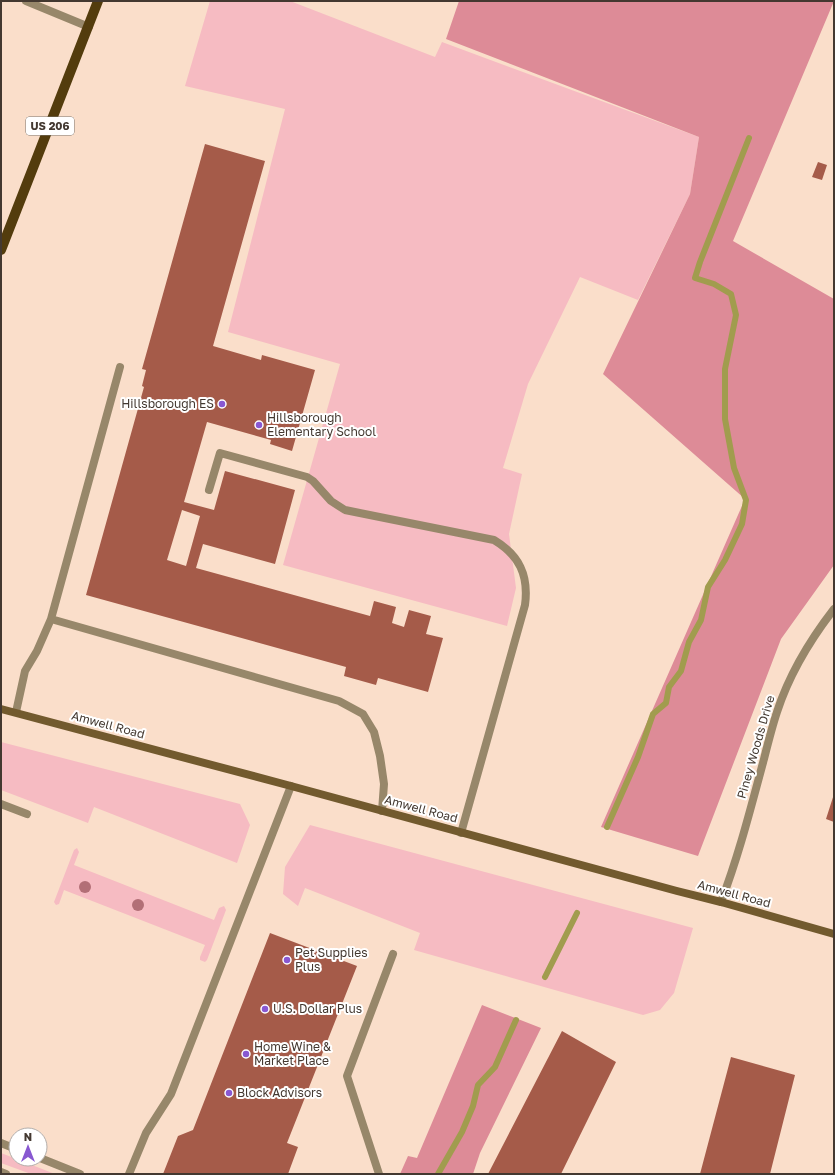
<svg xmlns="http://www.w3.org/2000/svg" width="835" height="1175" font-family="'Golos Text',sans-serif">
  <style>
    .green { fill: #f6bbc2 }
    .forest { fill: #dd8b97 }
    .lines { fill: none; stroke-linecap: round; stroke-linejoin: round }
    .stream { stroke: #a19c4e; stroke-width: 6 }
    .building { fill: #a55b49; fill-rule: evenodd }
    .service { stroke: #97876a; stroke-width: 8 }
    .minor { stroke: #97876a; stroke-width: 8 }
    .secondary { stroke: #725a2e; stroke-width: 8 }
    .primary { stroke: #533c0d; stroke-width: 10 }
    .tree { fill: #b26f76 }
    .poi-dot { fill: #8858d1; stroke: #fff; stroke-width: 1.5 }
    .labels { text-anchor: middle; stroke-width: 4; stroke-linejoin: round; paint-order: stroke }
    .shield { fill: #fff; stroke: #7b746e; stroke-width: 1 }
    .shield-label { font-size: 11px; font-weight: bold; fill: #433830 }
    .poi-label { font-size: 12px; fill: #433830; stroke: #fff; text-anchor: start }
    .street-label { font-size: 12px; fill: #433830; stroke: #fff }
  </style>
  <rect width="100%" height="100%" fill="#fadeca"/>
  <path class="green" d="M210 1H290L435 57 442 42 699 137 690 194 638 300 580 277 528 384 503 468 522 474 509 534 516 588 507 626 283 565 340 364 228 332 285 109 185 86Z
    M1 742 240 804 250 825 237 863 94 807 88 823 1 790Z
    M310 825 693 928 674 993 660 1010 643 1015 414 950 420 933 305 888 298 906 283 894 285 867Z
    M77 848 79 852 74 865 214 920 219 908 224 906 226 910 207 960 205 962 200 960V957L205 945 64 890 59 904 56 905 54 902 74 850Z
    M1 1153 55 1174H31L1 1163Z"/>
  <path class="forest" d="M459 1H834L733 241 834 299V565L781 639 698 856 601 827 745 499 603 374 690 194 699 137 446 39Z
    M482 1005 541 1028 480 1153 473 1174H400L408 1156 417 1158Z"/>
  <g class="lines">
    <path class="stream" d="M607 827 638 757 653 714 666 703 669 687 681 671 689 642 701 620 708 587 725 560 742 524 746 500 734 468 725 419V369L736 315 731 294 714 284 695 278 700 262 749 138
      M545 977 577 913
      M438 1174 462 1132 473 1106 478 1085 495 1067 516 1020"/>
  </g>
  <path class="building" d="M205 144 265 161 213 346 261 360 262 355 315 370 292 451 270 444 271 440 207 422 184 502 214 510 225 471 295 490 275 564 203 544 196 568 370 616 374 601 396 607 392 623 404 627 409 610 431 616 426 634 443 638 428 692 378 678 376 685 344 676 346 667 86 595 144 387 142 386 146 370 142 369ZM182 510 200 516 186 566 167 560Z
    M818 162 827 165 822 180 812 177Z
    M834 794V822L826 819Z
    M270 933 357 966 287 1143 298 1147 288 1174H163L178 1136 193 1130Z
    M562 1031 616 1062 561 1174H488Z
    M731 1057 795 1075 770 1174H700Z"/>
  <g class="lines">
    <path class="service" d="M26 1 89 27
      M209 490 220 453 307 477 313 481 331 501 345 510 494 540C519 555 529 575 525 605L461 833
      M51 619 120 367
      M16 712 25 671 37 651 51 619 339 701 363 714 374 732 380 756 384 784 382 811
      M1 804 27 814
      M1 1143 16 1149
      M40 1158 80 1174
      M1 1172 6 1174
      M129 1174 146 1133 171 1094 291 786
      M379 1174 347 1076 393 954"/>
    <path class="minor" d="M721 902C739 855 751 807 764 759 768 743 772 727 777 712 789 675 810 640 834 609"/>
    <path class="secondary" d="M1 709 291 786 677 891 721 902 834 934"/>
    <path class="primary" d="M1 250 98 1"/>
  </g>
  <g class="tree">
    <circle cx="85" cy="887" r="6"/>
    <circle cx="138" cy="905" r="6"/>
  </g>
  <g class="poi-dot">
    <circle cx="222" cy="404" r="4"/>
    <circle cx="259" cy="425" r="4"/>
    <circle cx="287" cy="960" r="4"/>
    <circle cx="265" cy="1009" r="4"/>
    <circle cx="246" cy="1054" r="4"/>
    <circle cx="229" cy="1093" r="4"/>
  </g>
  <g class="labels">
    <rect class="shield" x="26" y="117" width="48" height="18" rx="3"/>
    <g class="shield-label">
      <text x="50" y="130">US 206</text>
    </g>
    <g class="poi-label">
      <text x="214" y="408" text-anchor="end">Hillsborough ES</text>
      <text x="267" y="422">Hillsborough<tspan x="267" dy="14">Elementary School</tspan></text>
      <text x="295" y="957">Pet Supplies<tspan x="295" dy="14">Plus</tspan></text>
      <text x="273" y="1013">U.S. Dollar Plus</text>
      <text x="254" y="1051">Home Wine &amp;<tspan x="254" dy="14">Market Place</tspan></text>
      <text x="237" y="1097">Block Advisors</text>
    </g>
    <g class="street-label">
      <text transform="translate(108 725) rotate(15)" y="4">Amwell Road</text>
      <text transform="translate(756 747) rotate(-74)" y="4">Piney Woods Drive</text>
      <text transform="translate(421 809) rotate(15)" y="4">Amwell Road</text>
      <text transform="translate(734 894) rotate(15)" y="4">Amwell Road</text>
    </g>
  </g>
  <rect width="835" height="1175" fill="none" stroke="#433830" stroke-width="4"/>
  <g transform="translate(28 1147)"><circle r="19" fill="#ffffff" stroke="#b4afac"/>
  <path d="M0-3L7 15L0 10L-7 15Z" fill="#8858d1"/>
  <text y="-6" font-size="11" font-weight="bold" text-anchor="middle" fill="#433830">N</text>
  </g>
</svg>
